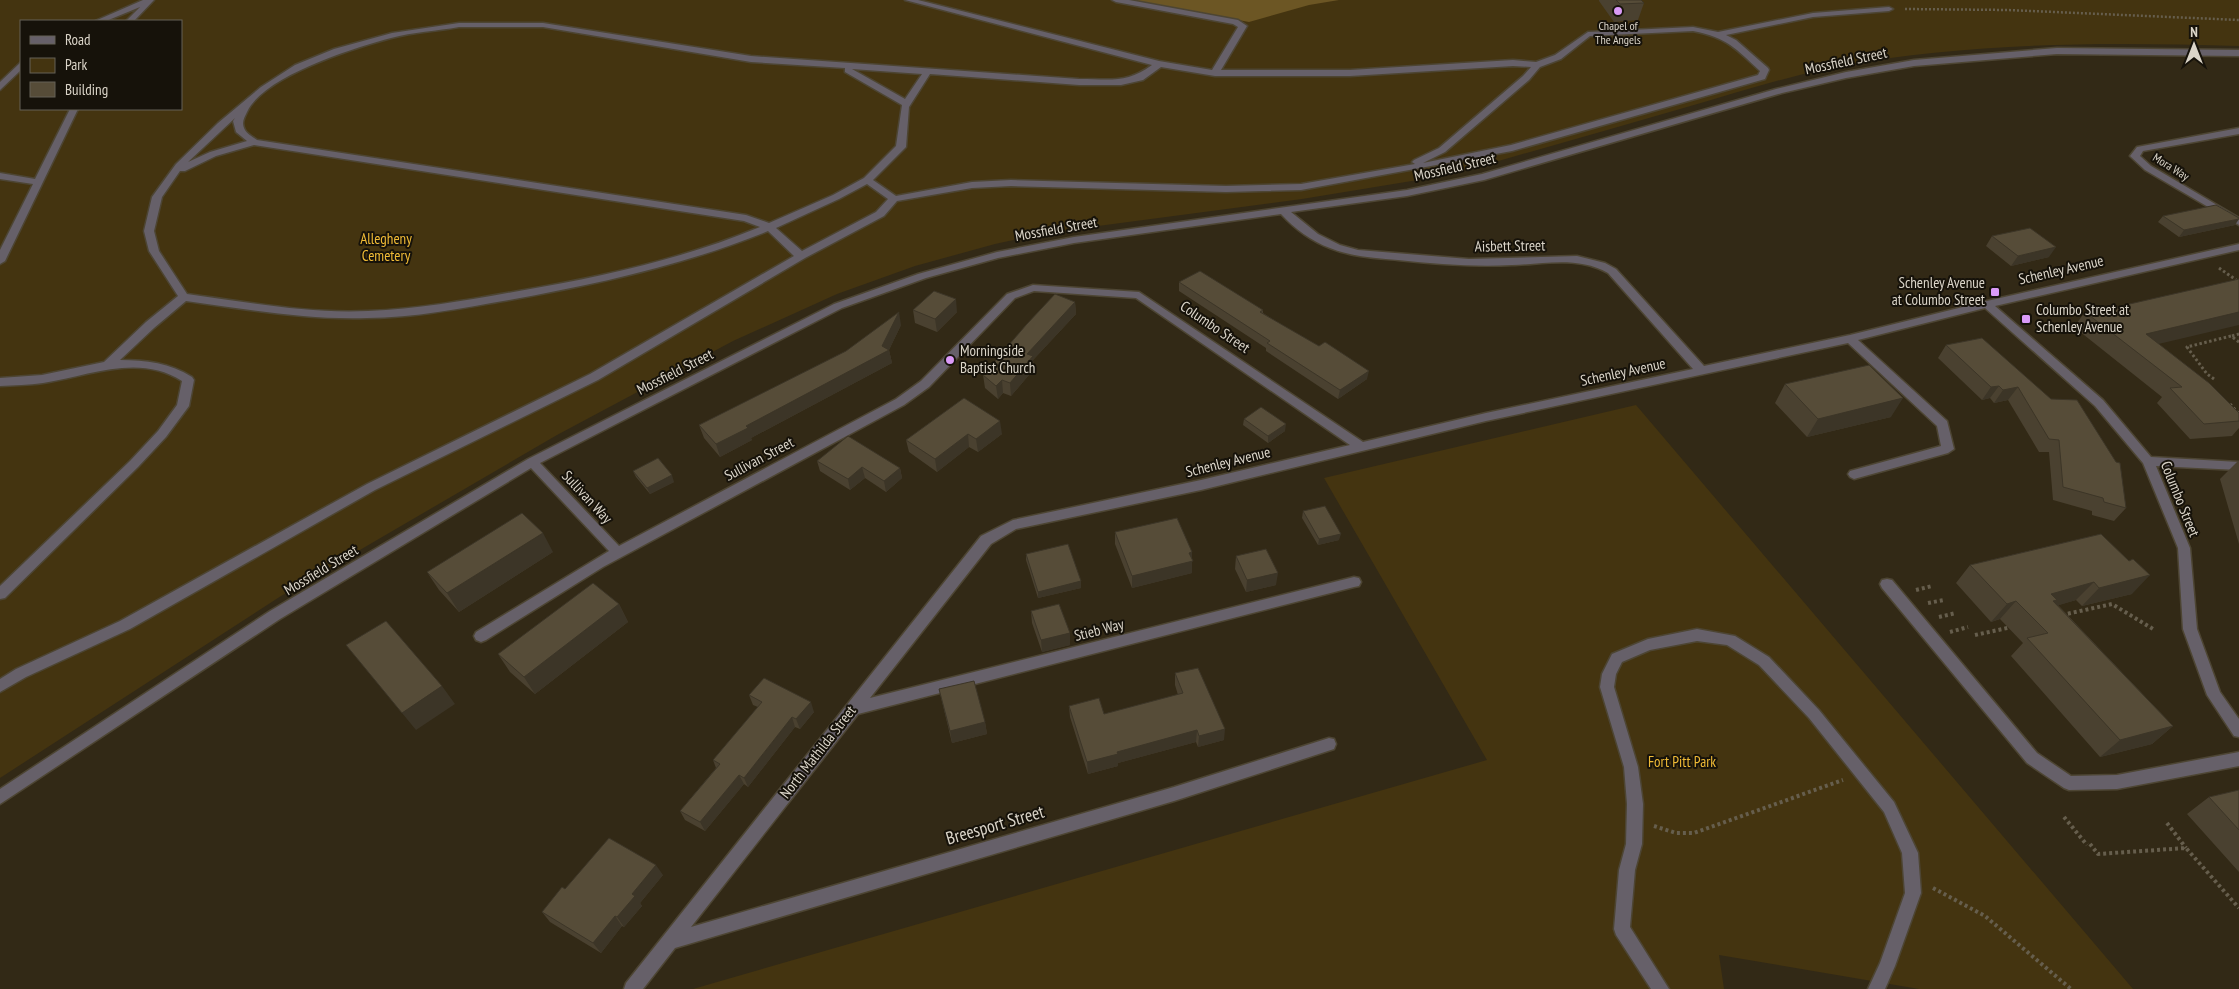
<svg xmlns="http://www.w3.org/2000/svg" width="2239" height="989" font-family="'PT Sans Narrow',sans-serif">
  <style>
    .green { fill: #443410; fill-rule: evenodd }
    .forest { fill: #6c5624 }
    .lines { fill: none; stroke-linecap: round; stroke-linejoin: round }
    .minor-casing { stroke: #4d4533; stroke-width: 3 }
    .path-far2 { stroke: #665e4d; stroke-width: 2.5; stroke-dasharray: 2 2; stroke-linecap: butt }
    .path-far1 { stroke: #665e4d; stroke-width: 3; stroke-dasharray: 2.5 2.5; stroke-linecap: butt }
    .path { stroke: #665e4d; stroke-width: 4; stroke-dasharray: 3 3; stroke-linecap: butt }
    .minor { fill: #666069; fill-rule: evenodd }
    .wall { fill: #4a4130 }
    .shaded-wall { fill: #3c3527 }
    .building { fill: #564c38; stroke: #3c3527 }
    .poi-dot { fill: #da9af7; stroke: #16120a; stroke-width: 2 }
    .labels { text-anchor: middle; stroke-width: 4; stroke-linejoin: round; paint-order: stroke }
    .far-poi-label { font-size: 12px; fill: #dbd5c9; stroke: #16120a }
    .far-street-label { font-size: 12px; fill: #dbd5c9; stroke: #16120a }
    .street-label { font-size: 15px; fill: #dbd5c9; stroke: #16120a }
    .park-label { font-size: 15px; fill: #f0bb36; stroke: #16120a }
    .poi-label { font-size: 15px; fill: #dbd5c9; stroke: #16120a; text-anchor: start }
    .near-street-label { font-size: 18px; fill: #dbd5c9; stroke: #16120a }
  </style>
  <rect width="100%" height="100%" fill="#322916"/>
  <path class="green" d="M0 0H2239V46C2103 42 1969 42 1835 67 1785 77 1736 93 1687 107 1615 128 1543 148 1471 169L1436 177 1302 199 1045 233 995 244 915 266 837 294 733 341 557 435 281 596 0 778ZM21 21H181V109H21Z
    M1636 405 2133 989H1919L1719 955 1724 989H693L1487 760 1324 478Z"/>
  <path class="forest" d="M1132 0H1339L1309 5 1249 22Z"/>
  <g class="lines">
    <g class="minor-casing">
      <path id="minor" d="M143 0H154L134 21H126L140 7 106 21H95Z
        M905 0H918L1159 61 1212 70 1238 27 1233 24 1116 2 1112 0H1129L1238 20 1247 26 1221 70H1350L1513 60 1536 62 1555 55 1588 32 1693 27 1718 32 1813 13 1889 7 1893 9 1889 11 1813 17 1726 35 1736 40 1768 68 1769 70 1765 79 1512 151 1301 190 1226 192 1011 186 972 188 897 201 884 216 805 258 598 380 375 490 130 629 26 677 0 692V679L16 669 120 621 367 484 590 374 794 256 768 231C685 265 597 284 509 300 462 308 414 318 367 318 306 320 246 309 186 301L154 328 120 360C146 360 170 363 192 377L194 380 189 406 166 437 138 467 5 598 0 599V586L130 461 158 431 177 405 182 381C139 353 88 376 43 383 29 385 14 385 0 386V378L42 375 104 362 146 322 178 296 149 251 144 231 152 197 176 164 218 123 261 87 295 65 334 49 392 33 459 23H543L751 56 1079 79C1110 79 1126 84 1152 65ZM459 27H543L751 62 845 68V72L902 105 896 146 864 178 833 195 769 223 746 215 257 140C253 137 247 134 245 130 241 123 244 118 247 112 263 76 354 48 391 38 413 32 437 31 459 27ZM1693 31C1728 38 1735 48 1760 71L1758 75 1511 145 1423 163 1445 152 1529 80 1540 67 1561 59 1590 36ZM1513 66 1531 67 1523 76 1439 148 1414 160 1412 162 1415 164 1301 184 1226 186 1011 180 972 182 896 196 873 180 906 147 909 107 930 74 1079 85H1121L1143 80 1161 67 1215 76H1350ZM852 69 922 74 905 99ZM235 118 233 121 236 132 247 141 210 152 188 162ZM254 145 744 221 760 227C683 259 601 277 519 291 469 300 419 309 368 311 308 314 247 302 187 294L159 251 154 231 162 197 180 171H185L216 156ZM867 184 888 199 876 212 802 251 776 228 839 199Z
        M2057 48 2239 50V56L2057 54 1914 66 1846 78 1782 93 1484 180 1407 196 1291 212 1318 234 1340 245 1358 250 1469 259 1577 256 1605 263 1616 269 1704 366 1850 335 1987 301 2239 244V250L1995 306 2103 400 2151 457 2239 462V470L2156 466 2190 548 2197 629 2220 692 2239 719V737L2234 736 2207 695 2183 629 2178 548 2143 463 2095 406 1985 308 1858 340 1947 421 1954 449 1948 453 1854 479 1850 477 1848 474 1850 471 1941 446 1937 426 1848 343 1486 421 1201 490 1016 529 991 544 870 698 1354 577 1359 578 1361 582 1359 586 1354 587 858 714 691 927 1174 787 1329 738 1334 739 1336 744 1334 749 1174 801 675 948 643 989H624L626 983 981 536 1013 520 1201 480 1350 445 1136 298 1034 291 1015 298 929 387 904 405 603 567 486 640 481 642 476 640 474 636 476 632 609 551 531 468 280 619 0 804V789L270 611 528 459 834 304 918 274 997 252 1074 237 1407 190 1482 174 1776 89 1846 72 1914 60ZM1281 214C1295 229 1311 241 1330 248 1352 257 1375 258 1398 260 1436 264 1474 267 1512 265 1545 264 1578 256 1608 273L1693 369 1486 413 1363 442 1139 292 1033 285 1007 294 921 381 896 399 619 546 540 463 842 308 926 278 998 258 1074 243Z
        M21 62V70L0 90V82Z
        M70 109H78L5 261 0 264V250L33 184 0 179V173L35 179Z
        M2239 128V134L2143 151 2140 156 2151 166 2239 218V225L2145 170 2130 156 2137 147Z
        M1887 579 1892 580 2037 753 2071 776 2117 775 2239 752V766L2117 789 2069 790 2064 788 2027 763 1882 588 1880 584 1882 580Z
        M1697 629 1735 636 1769 657 1819 710 1894 802 1918 853 1921 893 1895 966 1885 989H1868L1880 963 1905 893 1902 853 1884 812 1809 718 1759 665 1727 645 1697 641 1650 650 1622 662 1616 674 1614 687 1638 767 1643 804 1642 844 1635 870 1630 927 1669 989H1651L1616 935 1614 929 1619 870 1626 844 1627 804 1624 767 1600 687 1602 674 1612 654 1648 639Z"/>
    </g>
    <path class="path-far2" d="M1905 9 2008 10 2239 20"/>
    <path class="path-far1" d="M2219 268 2239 282
      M2232 336 2239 334
      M2214 379 2207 374 2187 347 2231 336 2239 342
      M2230 404 2239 414"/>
    <path class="path" d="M1916 590 1932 586
      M1928 603 1944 600
      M2062 615 2112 604 2153 629
      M1939 617 1956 613
      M1950 632 1968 627
      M1975 635 2012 627
      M2064 817 2087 845
      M2167 823 2186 848
      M1654 826 1676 833H1694L1843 780
      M2090 844 2098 854 2186 848 2239 908
      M1933 888 1985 916 2071 989"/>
    <use href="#minor" class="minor"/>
  </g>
  <path class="wall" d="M1599 0H1641L1644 3 1638 20 1614 22 1599 1Z
    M2163 216 2235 225 2179 237 2158 222Z
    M1992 236 2049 257 2011 266 1986 246Z
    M1179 282 1263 310V313L1367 379 1338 399 1266 351V348L1179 291Z
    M1075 302 1076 314 1033 360 1034 369 1011 396 1003 393 998 399 985 388 983 375Z
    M2112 308 2158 344 2239 413V428L2232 436 2190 439 2157 403 2162 397 2074 327 2085 312Z
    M913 310 957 312 937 332 915 323Z
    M901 325 889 350 892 363 751 438 752 440 720 457 704 438 699 425Z
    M1982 338 2126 508 2114 521 2092 515V511L2053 500 2049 452H2039L2008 400 1994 403 1990 398 1982 400 1938 358 1946 345Z
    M1785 384 1891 417 1807 437 1775 403Z
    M964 398 1002 434 978 452 969 447 937 472 909 452 906 440Z
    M1244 419 1285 431 1268 443 1243 425Z
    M817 461 900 468 902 478 886 492 865 478 850 490 820 471Z
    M2238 461H2239V544L2220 479Z
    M633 471 674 482 650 494 636 477Z
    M1303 511 1339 540 1318 545 1302 518Z
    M1115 532 1192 552V573L1132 588 1115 544Z
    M2101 534 2132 594 2082 606 2076 600 2058 605 2173 726 2152 744 2100 757 2011 656 2023 643 2000 619 1991 622 1956 583 1970 565Z
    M553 552 459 612 439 590 427 572Z
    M1026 554 1081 588 1038 598 1026 560Z
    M1236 556 1276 585 1246 592 1235 569Z
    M619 604 628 622 535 694 510 672 498 654Z
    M1031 611 1070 645 1042 652 1032 623Z
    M1175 673 1224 740 1198 747 1196 742 1118 763V766L1088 774 1070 717 1069 706 1104 714 1178 695 1175 685Z
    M939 689 985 722 987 734 952 743Z
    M749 695 814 712 800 729 795 727 748 787 744 784 705 831 685 820 680 811 716 768 713 760 758 707 753 705Z
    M2239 790V872L2187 814 2209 797Z
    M663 875 640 903 642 906 624 927 622 926 601 953 550 922 542 912 565 889Z"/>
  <path class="shaded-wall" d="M2239 219 2235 225 2179 237 2184 230Z
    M2056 247 2049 257 2011 266 2018 256Z
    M956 299 957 312 937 332 935 319Z
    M1075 302 1076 314 1033 360 1034 369 1011 396 1010 383 1027 354Z
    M899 312 901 325 889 350 892 363 751 438 752 440 720 457 716 444 882 346Z
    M2239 312V325L2133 350 2146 334Z
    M1369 371 1367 379 1338 399 1340 390Z
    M1002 380 1003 393 998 399 996 386Z
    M1999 386 1990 398 1982 400 1991 387Z
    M2018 387 2008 400 1994 403 2003 390Z
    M1903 398 1891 417 1807 437 1818 419Z
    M1000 421 1002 434 978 452 976 439Z
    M1286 424 1285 431 1268 443V436Z
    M968 434 969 447 937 472 935 459Z
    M862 467 865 478 850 490 848 479Z
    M900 468 902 478 886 492 884 481Z
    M672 475 674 482 650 494 647 488Z
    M543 533 553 552 459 612 447 593Z
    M1341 534 1339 540 1318 545 1319 539Z
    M1192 552V573L1132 588V576Z
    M1278 573 1276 585 1246 592 1247 580Z
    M2150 575 2132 594 2082 606 2099 588Z
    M1081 581V588L1038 598V592Z
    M2094 582 2076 600 2050 608 2051 594Z
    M2016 601 2000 619 1991 622 2007 604Z
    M619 604 628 622 535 694 524 677Z
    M1070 633V645L1042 652 1041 640Z
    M442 686 455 704 416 730 402 713Z
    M811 702 814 712 800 729 796 719Z
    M792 717 795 727 748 787 744 778Z
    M985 722 987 734 952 743 950 731Z
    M2173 726 2152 744 2100 757 2120 740Z
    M1225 729 1224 740 1198 747 1199 736Z
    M1197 730 1196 742 1118 763V766L1088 774 1087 762 1117 752Z
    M739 775 744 784 705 831 700 822Z
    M656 865 663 875 640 903 642 906 624 927 617 917 632 894Z
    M615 916 622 926 601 953 593 943Z"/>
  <path class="building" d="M1616 0H1641L1644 3 1620 4Z
    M2216 205 2239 218V219L2184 230 2163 216Z
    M2030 228 2056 247 2018 256 1992 236Z
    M1200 271 1263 310 1260 312 1319 346 1325 342 1369 371 1340 390 1267 343 1270 341 1179 282Z
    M2239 279V312L2146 334 2209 383 2239 413V421L2204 424 2170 388 2182 387 2085 312 2109 306 2112 308Z
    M934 291 956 299 935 319 913 310Z
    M1055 294 1075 302 1027 354 1033 356 1010 383 1002 380 996 386 983 375 1026 325Z
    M899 312 882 346 889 350 746 426 748 428 716 444 699 425 846 351Z
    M1982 338 2051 399 2077 400 2116 462 2120 463 2126 508 2104 502 2103 498 2063 487 2059 440 2049 439 2018 387 2003 390 1999 386 1991 387 1946 345Z
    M1869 365 1903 398 1818 419 1785 384Z
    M964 398 1000 421 976 439 968 434 935 459 906 440Z
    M1261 407 1286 424 1268 436 1244 419Z
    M848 436 900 468 884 481 862 467 848 479 817 461Z
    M658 458 672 475 647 488 633 471Z
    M1325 506 1341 534 1319 539 1303 511Z
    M522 513 543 533 447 593 427 572Z
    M1177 518 1192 552 1189 553 1193 561 1132 576 1115 532Z
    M2101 534 2129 561 2133 559 2150 575 2099 588 2094 582 2051 594 2057 600 2053 601 2173 726 2120 740 2027 638 2048 633 2016 601 2007 604 1970 565Z
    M1068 544 1081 581 1038 592 1026 554Z
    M1266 549 1278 573 1247 580 1236 556Z
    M593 583 619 604 524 677 498 654Z
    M1059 604 1070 633 1041 640 1031 611Z
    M386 621 442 686 402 713 346 645Z
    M1198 668 1225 729 1199 736 1197 730 1117 752 1118 754 1087 762 1069 706 1099 698 1104 714 1183 693 1175 673Z
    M764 678 811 702 796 719 792 717 744 778 739 775 700 822 680 811 720 764 713 760 762 702 749 695Z
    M974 681 985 722 950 731 939 689Z
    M2239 790V830L2209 797Z
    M609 838 656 865 632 894 635 896 617 917 615 916 593 943 542 912 562 887 565 889Z"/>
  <g class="poi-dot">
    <circle cx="1618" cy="11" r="5"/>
    <rect x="1990" y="287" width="10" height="10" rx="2.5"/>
    <rect x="2021" y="314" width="10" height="10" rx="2.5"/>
    <circle cx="950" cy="360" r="5"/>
  </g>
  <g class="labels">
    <g class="far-poi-label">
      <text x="1618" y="30">Chapel of<tspan x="1618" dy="14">The Angels</tspan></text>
    </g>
    <g class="far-street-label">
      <text transform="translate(2171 167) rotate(32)" y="4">Mora Way</text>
    </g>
    <g class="street-label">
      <text transform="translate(1846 61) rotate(-12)" y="5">Mossfield Street</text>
      <text transform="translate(1455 167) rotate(-13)" y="5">Mossfield Street</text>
      <text transform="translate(1056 229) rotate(-10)" y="5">Mossfield Street</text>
      <text transform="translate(1510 246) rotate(-1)" y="5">Aisbett Street</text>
      <text transform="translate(2061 270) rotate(-13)" y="5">Schenley Avenue</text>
      <text transform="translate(1215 327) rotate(34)" y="5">Columbo Street</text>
      <text transform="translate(675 372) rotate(-27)" y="5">Mossfield Street</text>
      <text transform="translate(1623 372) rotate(-12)" y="5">Schenley Avenue</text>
      <text transform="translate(759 459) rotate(-28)" y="5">Sullivan Street</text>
      <text transform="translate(1228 462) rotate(-14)" y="5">Schenley Avenue</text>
      <text transform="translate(587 497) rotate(47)" y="5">Sullivan Way</text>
      <text transform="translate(2180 499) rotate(68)" y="5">Columbo Street</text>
      <text transform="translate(321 570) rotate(-31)" y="5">Mossfield Street</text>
      <text transform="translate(1099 630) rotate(-14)" y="5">Stieb Way</text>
      <text transform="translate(818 752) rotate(-52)" y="5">North Mathilda Street</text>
    </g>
    <g class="park-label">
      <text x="386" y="244">Allegheny<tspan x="386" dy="17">Cemetery</tspan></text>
      <text x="1682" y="767">Fort Pitt Park</text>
    </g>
    <g class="poi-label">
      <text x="1985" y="288" text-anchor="end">Schenley Avenue<tspan x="1985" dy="17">at Columbo Street</tspan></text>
      <text x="2036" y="315">Columbo Street at<tspan x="2036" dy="17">Schenley Avenue</tspan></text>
      <text x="960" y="356">Morningside<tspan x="960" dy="17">Baptist Church</tspan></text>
    </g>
    <g class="near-street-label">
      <text transform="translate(995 825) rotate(-16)" y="6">Breesport Street</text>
    </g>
  </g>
  <rect x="20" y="20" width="162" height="90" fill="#16120a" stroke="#656056"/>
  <rect x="30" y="36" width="25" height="8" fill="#666069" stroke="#656056"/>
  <text x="65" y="45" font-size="15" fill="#dbd5c9">Road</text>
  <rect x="30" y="58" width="25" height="15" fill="#443410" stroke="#656056"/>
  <text x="65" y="70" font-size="15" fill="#dbd5c9">Park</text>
  <rect x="30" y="82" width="25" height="15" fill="#564c38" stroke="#656056"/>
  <text x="65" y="95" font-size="15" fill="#dbd5c9">Building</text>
  <g transform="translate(2194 45)" stroke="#16120a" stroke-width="4" paint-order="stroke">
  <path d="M0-4L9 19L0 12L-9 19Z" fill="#dbd5c9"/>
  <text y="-8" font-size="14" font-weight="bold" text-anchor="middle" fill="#dbd5c9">N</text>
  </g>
</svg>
